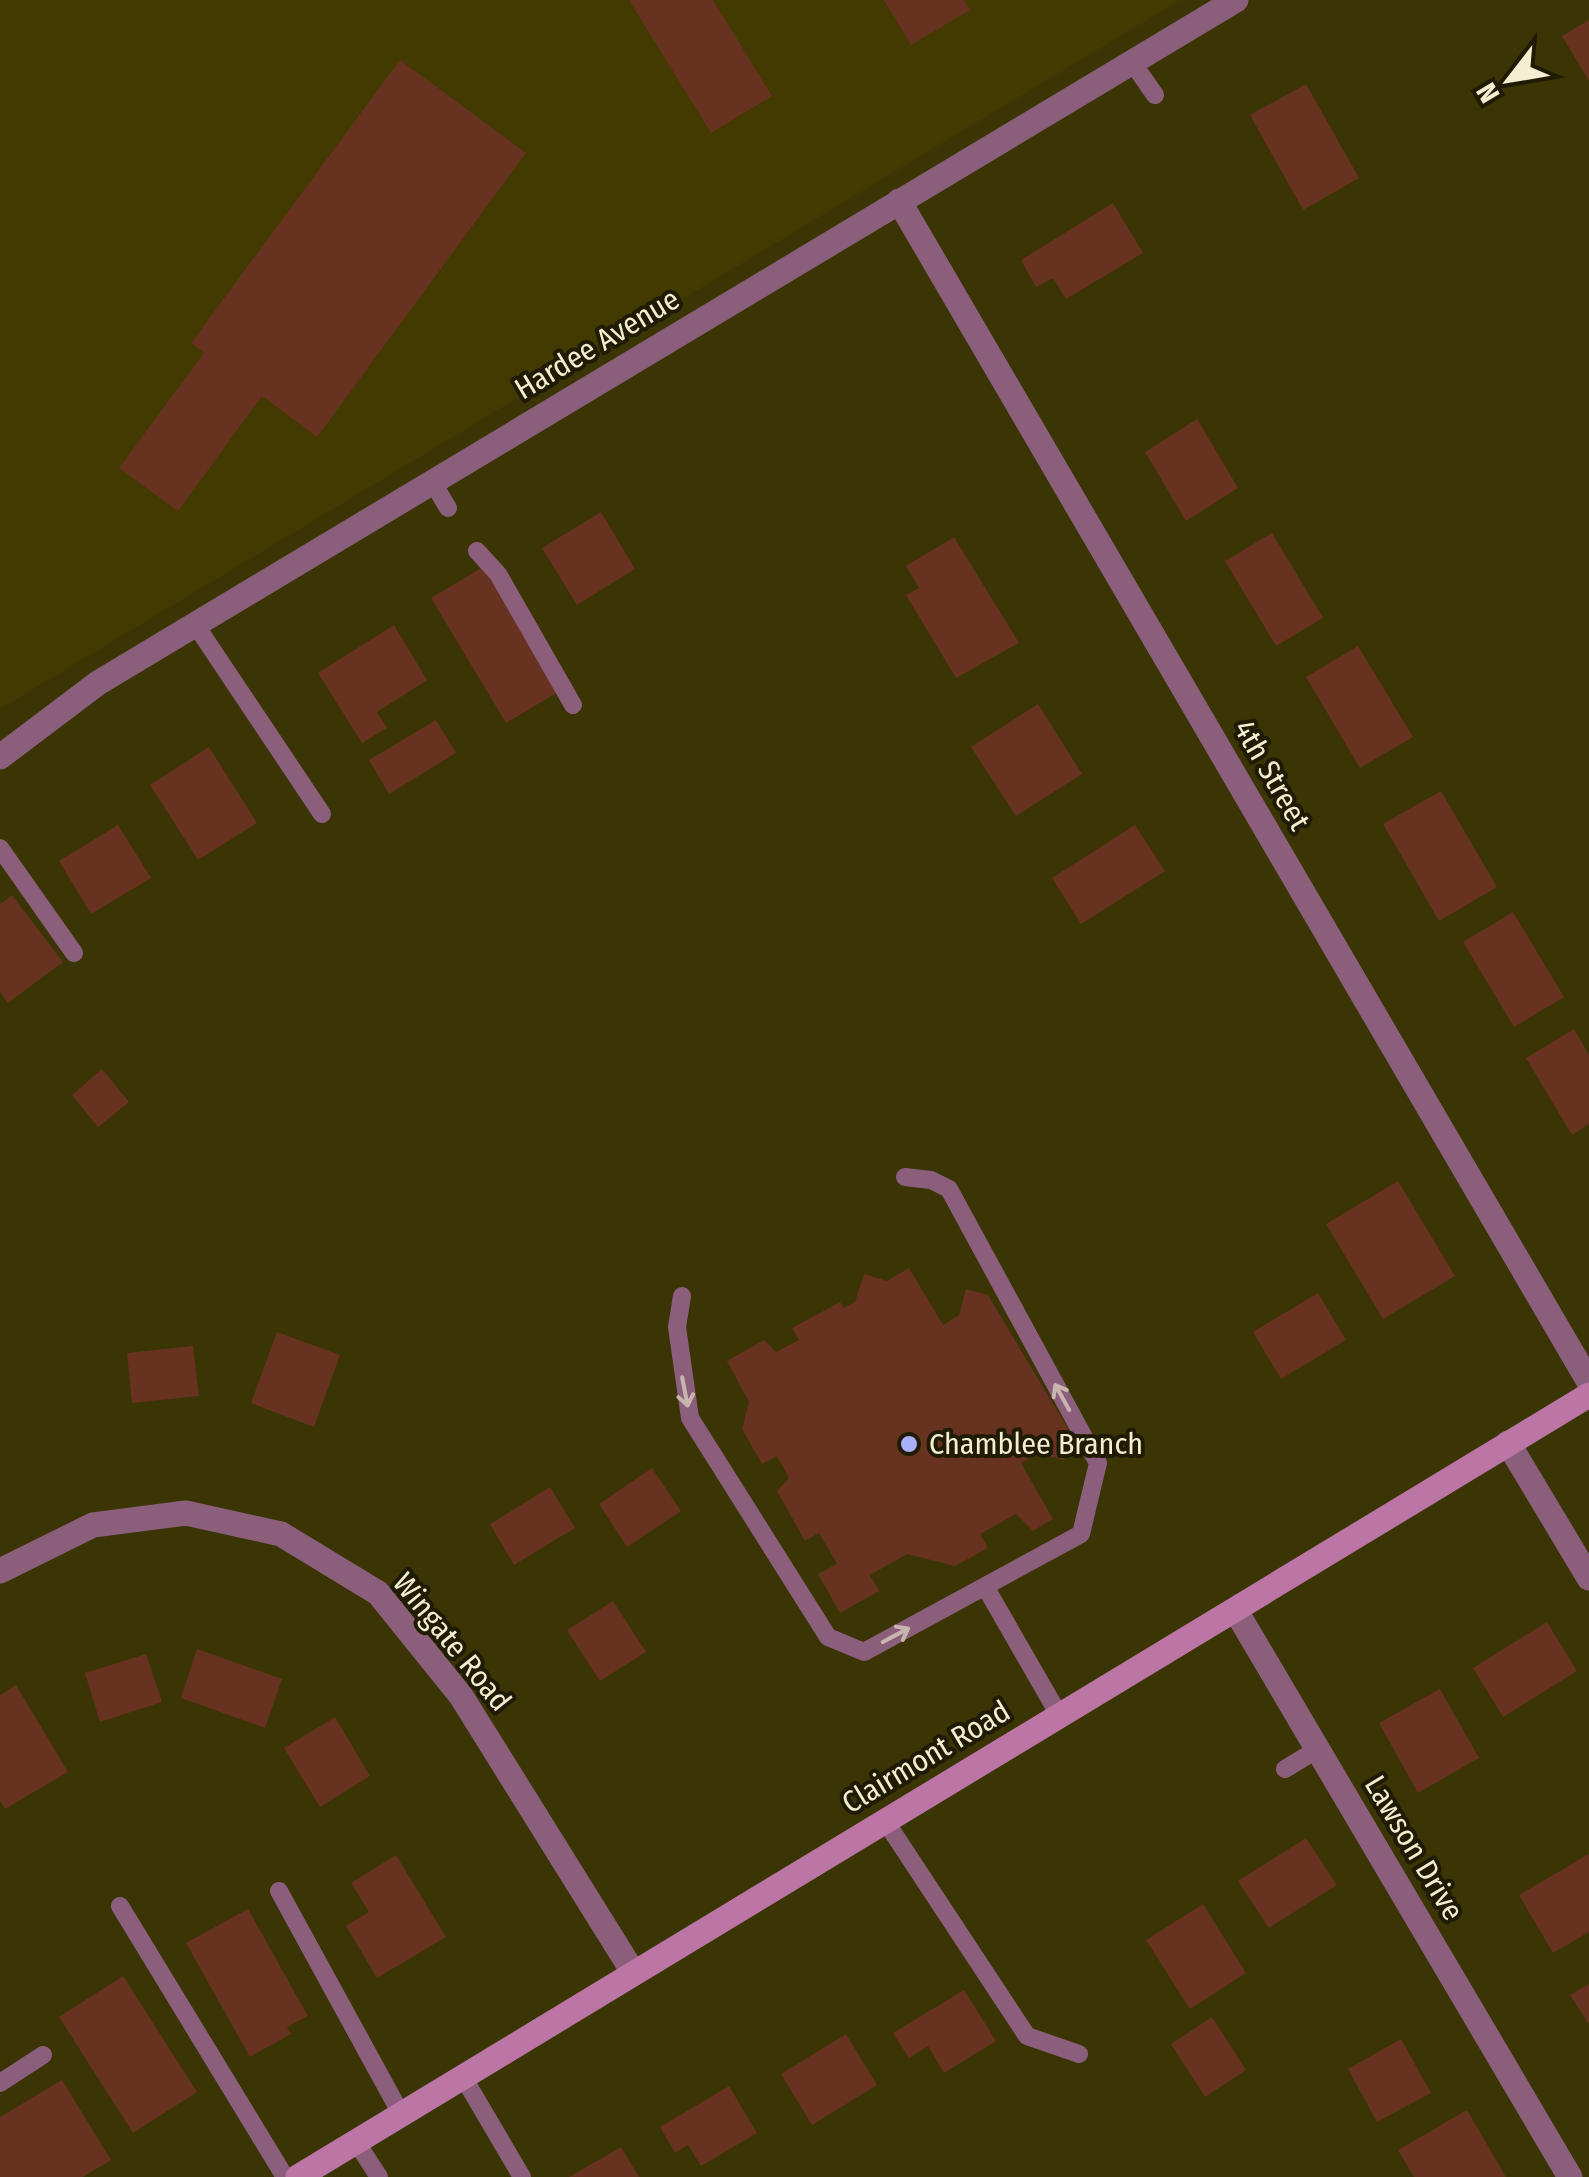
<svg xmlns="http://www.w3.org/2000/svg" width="1589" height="2177" font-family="'Fira Sans Condensed',sans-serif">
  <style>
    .built { fill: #433a01 }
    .building { fill: #673320 }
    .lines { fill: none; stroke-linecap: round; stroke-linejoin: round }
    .service { stroke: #8b5f7c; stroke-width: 18 }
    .minor { stroke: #8b5f7c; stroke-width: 25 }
    .secondary { stroke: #bc76a5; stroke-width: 25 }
    .oneway { stroke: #c9b5af }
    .poi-dot { fill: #aab0fb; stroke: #1f1b04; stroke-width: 4 }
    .labels { text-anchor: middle; stroke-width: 8; stroke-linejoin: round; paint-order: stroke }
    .street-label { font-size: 30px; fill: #f3efd1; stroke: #1f1b04 }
    .poi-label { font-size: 30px; fill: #f3efd1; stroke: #1f1b04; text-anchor: start }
  </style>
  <rect width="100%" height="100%" fill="#3b3404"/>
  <path class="built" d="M0 0H1180L0 709Z"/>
  <path class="building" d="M629 0H713L772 96 711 133Z
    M884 0H964L970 10 911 45Z
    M1589 20V81L1562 36Z
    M400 60 526 153 317 437 262 396 178 511 119 468 204 353 191 343Z
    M1306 84 1359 178 1303 210 1250 115Z
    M1113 203 1143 253 1066 299 1053 278 1036 287 1021 260Z
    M1197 419 1238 488 1186 521 1145 452Z
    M601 512 635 569 577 605 542 548Z
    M1272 533 1323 618 1276 646 1225 561Z
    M954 537 1019 643 956 678 906 595 919 588 906 566Z
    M485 566 560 691 506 723 431 598Z
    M394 625 427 680 377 712 387 728 362 743 318 673Z
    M1358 646 1413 737 1360 768 1306 677Z
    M1038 704 1082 774 1016 816 971 747Z
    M436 720 456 753 389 794 369 760Z
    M209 747 257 823 198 860 150 785Z
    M1441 791 1497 887 1439 921 1383 824Z
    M118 825 151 878 91 914 59 861Z
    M1135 825 1165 871 1081 924 1052 878Z
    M12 895 63 962 8 1003 0 992V904Z
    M1513 912 1564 997 1514 1027 1463 942Z
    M1574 1029 1589 1055V1124L1572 1135 1526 1058Z
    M102 1069 129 1102 98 1127 72 1095Z
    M1398 1181 1455 1276 1383 1319 1326 1224Z
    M909 1268 943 1325 959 1315 966 1289 988 1295 1071 1434 1064 1460 1038 1453 1021 1463 1053 1519 1033 1531 1016 1514 980 1534 988 1548 955 1566 907 1554 870 1575 879 1591 840 1613 818 1574 837 1564 819 1533 805 1541 777 1491 789 1478 777 1456 762 1464 742 1429 749 1402 727 1361 764 1340 776 1352 799 1340 792 1328 840 1302 844 1308 855 1302 864 1274 887 1281Z
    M1318 1293 1346 1340 1281 1379 1253 1332Z
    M277 1332 340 1355 314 1427 251 1403Z
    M193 1346 199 1396 132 1403 127 1353Z
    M652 1468 681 1511 627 1547 599 1504Z
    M550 1487 575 1528 514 1565 490 1524Z
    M613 1601 646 1652 600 1681 567 1630Z
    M1547 1622 1577 1671 1503 1717 1473 1668Z
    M197 1649 282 1679 265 1728 181 1698Z
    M146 1654 162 1702 100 1722 85 1673Z
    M16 1685 68 1772 5 1809 0 1801V1695Z
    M1440 1689 1479 1758 1418 1793 1379 1723Z
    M335 1717 370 1776 320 1807 284 1748Z
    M1306 1838 1337 1885 1269 1928 1238 1881Z
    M1589 1854V1932L1553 1953 1519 1895Z
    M396 1855 446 1937 377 1978 346 1926 369 1912 351 1883Z
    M1203 1904 1246 1973 1190 2009 1146 1940Z
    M248 1909 308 2016 287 2027 291 2034 250 2057 186 1943Z
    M123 1976 197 2092 133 2133 59 2017Z
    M1589 1984V2024L1570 1995Z
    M964 1990 996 2041 944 2073 928 2046 909 2058 893 2033Z
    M1212 2017 1246 2070 1205 2097 1171 2044Z
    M846 2034 877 2085 812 2125 781 2074Z
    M1401 2039 1431 2093 1377 2122 1348 2069Z
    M62 2080 111 2160 83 2177H0V2117Z
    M729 2086 757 2133 701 2166 688 2145 675 2153 660 2127Z
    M1467 2110 1506 2177H1414L1398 2150Z
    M621 2147 639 2177H569Z"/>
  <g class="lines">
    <path class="service" d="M1132 62 1155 95
      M432 481 448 508
      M477 551 498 574 573 705
      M195 624 322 814
      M0 848 74 953
      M682 1296 677 1327 690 1418 828 1637 864 1652 1081 1534 1098 1463 949 1189 931 1180 905 1177
      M986 1588 1059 1715
      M1285 1769 1318 1749
      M884 1819 1027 2036 1079 2054
      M279 1891 400 2112
      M120 1906 285 2177
      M462 2075 522 2177
      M0 2083 43 2055
      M355 2140 379 2177"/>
    <path class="minor" d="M899 201 1589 1382
      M0 757 98 683 1236 0
      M1508 1443 1589 1578
      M0 1571 93 1525 186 1513 281 1534 378 1593 461 1696 633 1972
      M1236 1611 1570 2177"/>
    <path class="secondary" d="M298 2177 1589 1395"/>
  </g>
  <defs><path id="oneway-shaft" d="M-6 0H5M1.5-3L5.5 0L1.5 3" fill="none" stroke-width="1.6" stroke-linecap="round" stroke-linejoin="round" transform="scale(2.5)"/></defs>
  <g class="oneway">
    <use href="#oneway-shaft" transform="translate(685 1392) rotate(79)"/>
    <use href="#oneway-shaft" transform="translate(1062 1397) rotate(-119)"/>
    <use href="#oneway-shaft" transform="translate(896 1635) rotate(-28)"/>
  </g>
  <circle class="poi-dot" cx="909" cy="1444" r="10"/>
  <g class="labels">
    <g class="street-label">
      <text transform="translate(597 344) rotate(-31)" y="10">Hardee Avenue</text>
      <text transform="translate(1272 775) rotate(60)" y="10">4th Street</text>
      <text transform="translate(452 1642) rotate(51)" y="10">Wingate Road</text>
      <text transform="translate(926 1757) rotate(-31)" y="10">Clairmont Road</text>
      <text transform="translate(1414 1848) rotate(59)" y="10">Lawson Drive</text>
    </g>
    <g class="poi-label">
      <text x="929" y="1454">Chamblee Branch</text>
    </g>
  </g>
  <g transform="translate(1509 80) rotate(239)" stroke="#1f1b04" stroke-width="8" paint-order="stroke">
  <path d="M0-8L18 38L0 25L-18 38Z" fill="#f3efd1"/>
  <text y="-15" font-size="28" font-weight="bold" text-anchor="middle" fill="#f3efd1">N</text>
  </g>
</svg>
